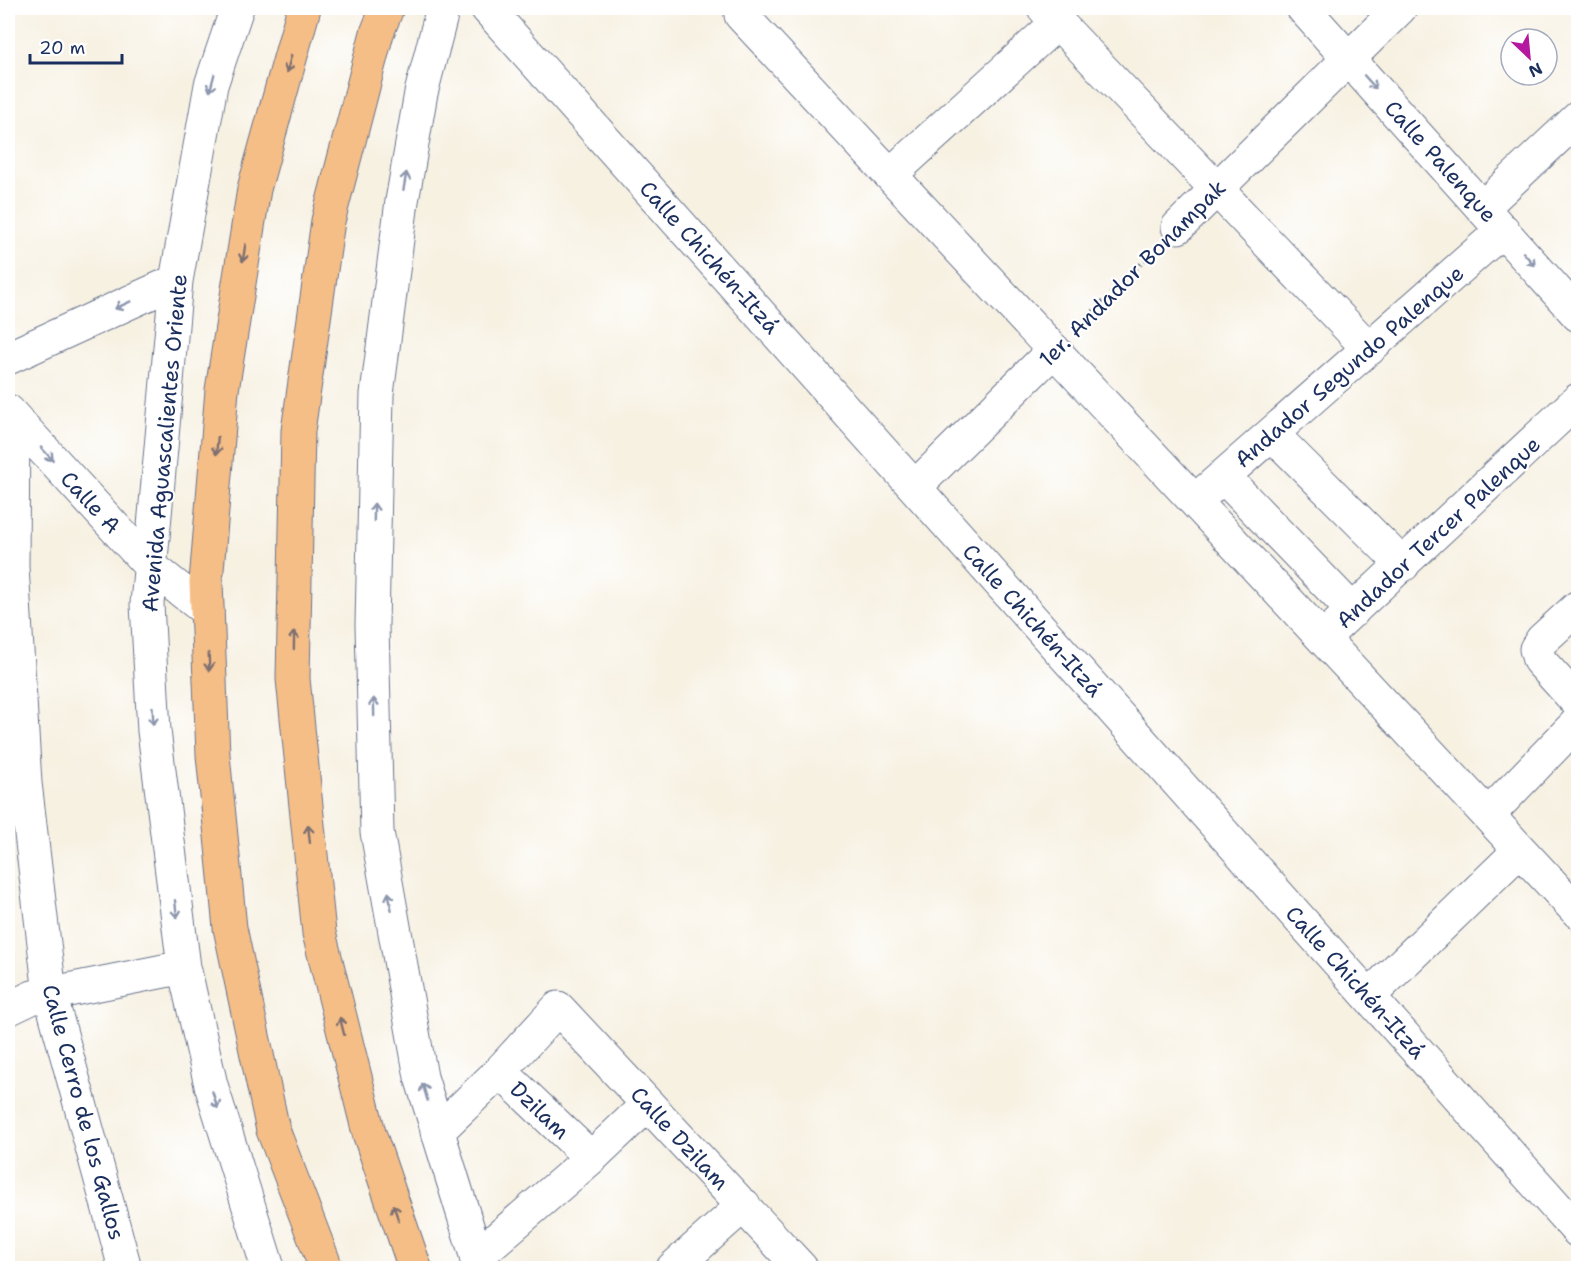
<svg xmlns="http://www.w3.org/2000/svg" width="1586" height="1276" font-family="'Shantell Sans',sans-serif">
  <style>
    .lines { fill: none; stroke-linecap: round; stroke-linejoin: round }
    .minor-casing { stroke: #68738c; stroke-width: 35 }
    .major-casing { stroke: #68738c; stroke-width: 35 }
    .path { stroke: #68738c; stroke-width: 4; stroke-dasharray: 1.5 4.5; stroke-linecap: butt }
    .minor { stroke: #fff; stroke-width: 33 }
    .major { stroke: #f6be87; stroke-width: 33 }
    .oneway { stroke: #7e6f70 }
    .oneway2 { stroke: #8d97ae }
    .labels { text-anchor: middle; stroke-width: 4.5; stroke-linejoin: round; paint-order: stroke }
    .street-label { font-size: 22px; fill: #1b2f5e; stroke: #fff }
  </style>
  <rect width="100%" height="100%" fill="#fff"/>
  <filter id="ink" filterUnits="userSpaceOnUse"><feTurbulence type="fractalNoise" baseFrequency=".0167" numOctaves="2"/><feDisplacementMap in="SourceGraphic" scale="12" xChannelSelector="R" yChannelSelector="G"/><feConvolveMatrix kernelMatrix="1 2 1 2 8 2 1 2 1" color-interpolation-filters="sRGB"/></filter>
  <filter id="wash" filterUnits="userSpaceOnUse"><feTurbulence type="fractalNoise" baseFrequency=".008" numOctaves="4" result="noise"/><feDisplacementMap in="SourceGraphic" scale="24" xChannelSelector="R" yChannelSelector="G"/><feGaussianBlur stdDeviation="1.35" result="paint"/><feColorMatrix in="noise" values="0 0 0 0 0 0 0 0 0 0 0 0 0 0 0 0 0 1.4 0 .05"/><feComposite in="paint" operator="in"/></filter>
  <g filter="url(#wash)">
    <rect width="100%" height="100%" fill="#f7f1e2"/>
  </g>
  <g filter="url(#ink)">
    <g class="lines">
      <g class="minor-casing">
        <path id="minor" d="M237 8 211 85 176 281 147 604 154 731 184 967 211 1085 268 1268
          M443 8 421 93 402 201 377 394 372 625 377 832 421 1077 480 1268
          M487 8 1578 1231
          M1044 8 1369 349
          M1303 8 1578 315
          M741 15 1578 912
          M890 175 1058 22
          M1482 208 1578 118
          M1178 227 1400 8
          M8 358 176 281
          M8 411 150 566 207 611
          M13 417 12 567 25 783 50 994 125 1268
          M1272 434 1403 565
          M1223 476 1353 611
          M915 487 1054 350
          M1195 501 1503 230
          M1578 607 1542 640 1536 649 1539 660 1578 703
          M1323 638 1578 400
          M1488 815 1578 722
          M1369 996 1520 850
          M8 1009 33 997 184 967
          M500 1071 591 1158
          M437 1132 500 1071 558 1008 801 1268
          M476 1257 591 1158 648 1104
          M673 1268 744 1205"/>
      </g>
      <g class="major-casing">
        <path id="major" d="M304 8 254 189 222 390 206 582 213 755 230 928 273 1130 326 1268
          M387 8 377 33 328 221 298 431 293 679 319 933 369 1133 415 1268"/>
      </g>
      <path class="path" d="M1076 328 1156 249"/>
      <use href="#minor" class="minor"/>
      <use href="#major" class="major"/>
    </g>
    <defs><path id="oneway-shaft" d="M-6 0H5M1.5-3L5.5 0L1.5 3" fill="none" stroke-width="1.6" stroke-linecap="round" stroke-linejoin="round" transform="scale(1.5)"/></defs>
    <g class="oneway">
      <use href="#oneway-shaft" transform="translate(289 64) rotate(105)"/>
      <use href="#oneway-shaft" transform="translate(244 253) rotate(99)"/>
      <use href="#oneway-shaft" transform="translate(217 446) rotate(95)"/>
      <use href="#oneway-shaft" transform="translate(294 640) rotate(-89)"/>
      <use href="#oneway-shaft" transform="translate(209 662) rotate(88)"/>
      <use href="#oneway-shaft" transform="translate(309 834) rotate(-96)"/>
      <use href="#oneway-shaft" transform="translate(342 1026) rotate(-104)"/>
      <use href="#oneway-shaft" transform="translate(396 1213) rotate(-109)"/>
    </g>
    <g class="oneway2">
      <use href="#oneway-shaft" transform="translate(1370 82) rotate(48)"/>
      <use href="#oneway-shaft" transform="translate(212 83) rotate(105)"/>
      <use href="#oneway-shaft" transform="translate(405 181) rotate(-80)"/>
      <use href="#oneway-shaft" transform="translate(1529 259) rotate(48)"/>
      <use href="#oneway-shaft" transform="translate(123 305) rotate(155)"/>
      <use href="#oneway-shaft" transform="translate(47 454) rotate(47)"/>
      <use href="#oneway-shaft" transform="translate(374 512) rotate(-89)"/>
      <use href="#oneway-shaft" transform="translate(374 707) rotate(-91)"/>
      <use href="#oneway-shaft" transform="translate(153 716) rotate(87)"/>
      <use href="#oneway-shaft" transform="translate(390 901) rotate(-100)"/>
      <use href="#oneway-shaft" transform="translate(176 909) rotate(83)"/>
      <use href="#oneway-shaft" transform="translate(425 1092) rotate(-107)"/>
      <use href="#oneway-shaft" transform="translate(215 1100) rotate(73)"/>
    </g>
  </g>
  <g class="labels">
    <g class="street-label">
      <text transform="translate(1441 161) rotate(48)" y="8">Calle Palenque</text>
      <text transform="translate(710 257) rotate(48)" y="8">Calle Chichén-Itzá</text>
      <text transform="translate(1132 273) rotate(-45)" y="8">1er. Andador Bonampak</text>
      <text transform="translate(1349 366) rotate(-41)" y="8">Andador Segundo Palenque</text>
      <text transform="translate(164 443) rotate(-85)" y="8">Avenida Aguascalientes Oriente</text>
      <text transform="translate(91 502) rotate(47)" y="8">Calle A</text>
      <text transform="translate(1438 532) rotate(-43)" y="8">Andador Tercer Palenque</text>
      <text transform="translate(1033 620) rotate(48)" y="8">Calle Chichén-Itzá</text>
      <text transform="translate(1356 982) rotate(48)" y="8">Calle Chichén-Itzá</text>
      <text transform="translate(540 1110) rotate(44)" y="8">Dzilam</text>
      <text transform="translate(84 1112) rotate(75)" y="8">Calle Cerro de los Gallos</text>
      <text transform="translate(680 1138) rotate(47)" y="8">Calle Dzilam</text>
    </g>
  </g>
  <rect width="1586" height="1276" fill="none" stroke="#fff" stroke-width="30"/>
  <g transform="translate(1529 57) rotate(154)"><circle r="28" fill="#ffffff" stroke="#a4acbf" stroke-width="1.5"/>
  <path d="M0-4.5L10 22L0 15L-10 22Z" fill="#b5179e"/>
  <text y="-9" font-size="16" font-weight="bold" text-anchor="middle" fill="#1b2f5e">N</text>
  </g>
  <path d="M30 54v9h92v-9" fill="none" stroke="#1b2f5e" stroke-width="3"/>
  <text x="39" y="54" font-size="18" fill="#1b2f5e" stroke="#ffffff" stroke-width="4.5" paint-order="stroke">20 m</text>
</svg>
